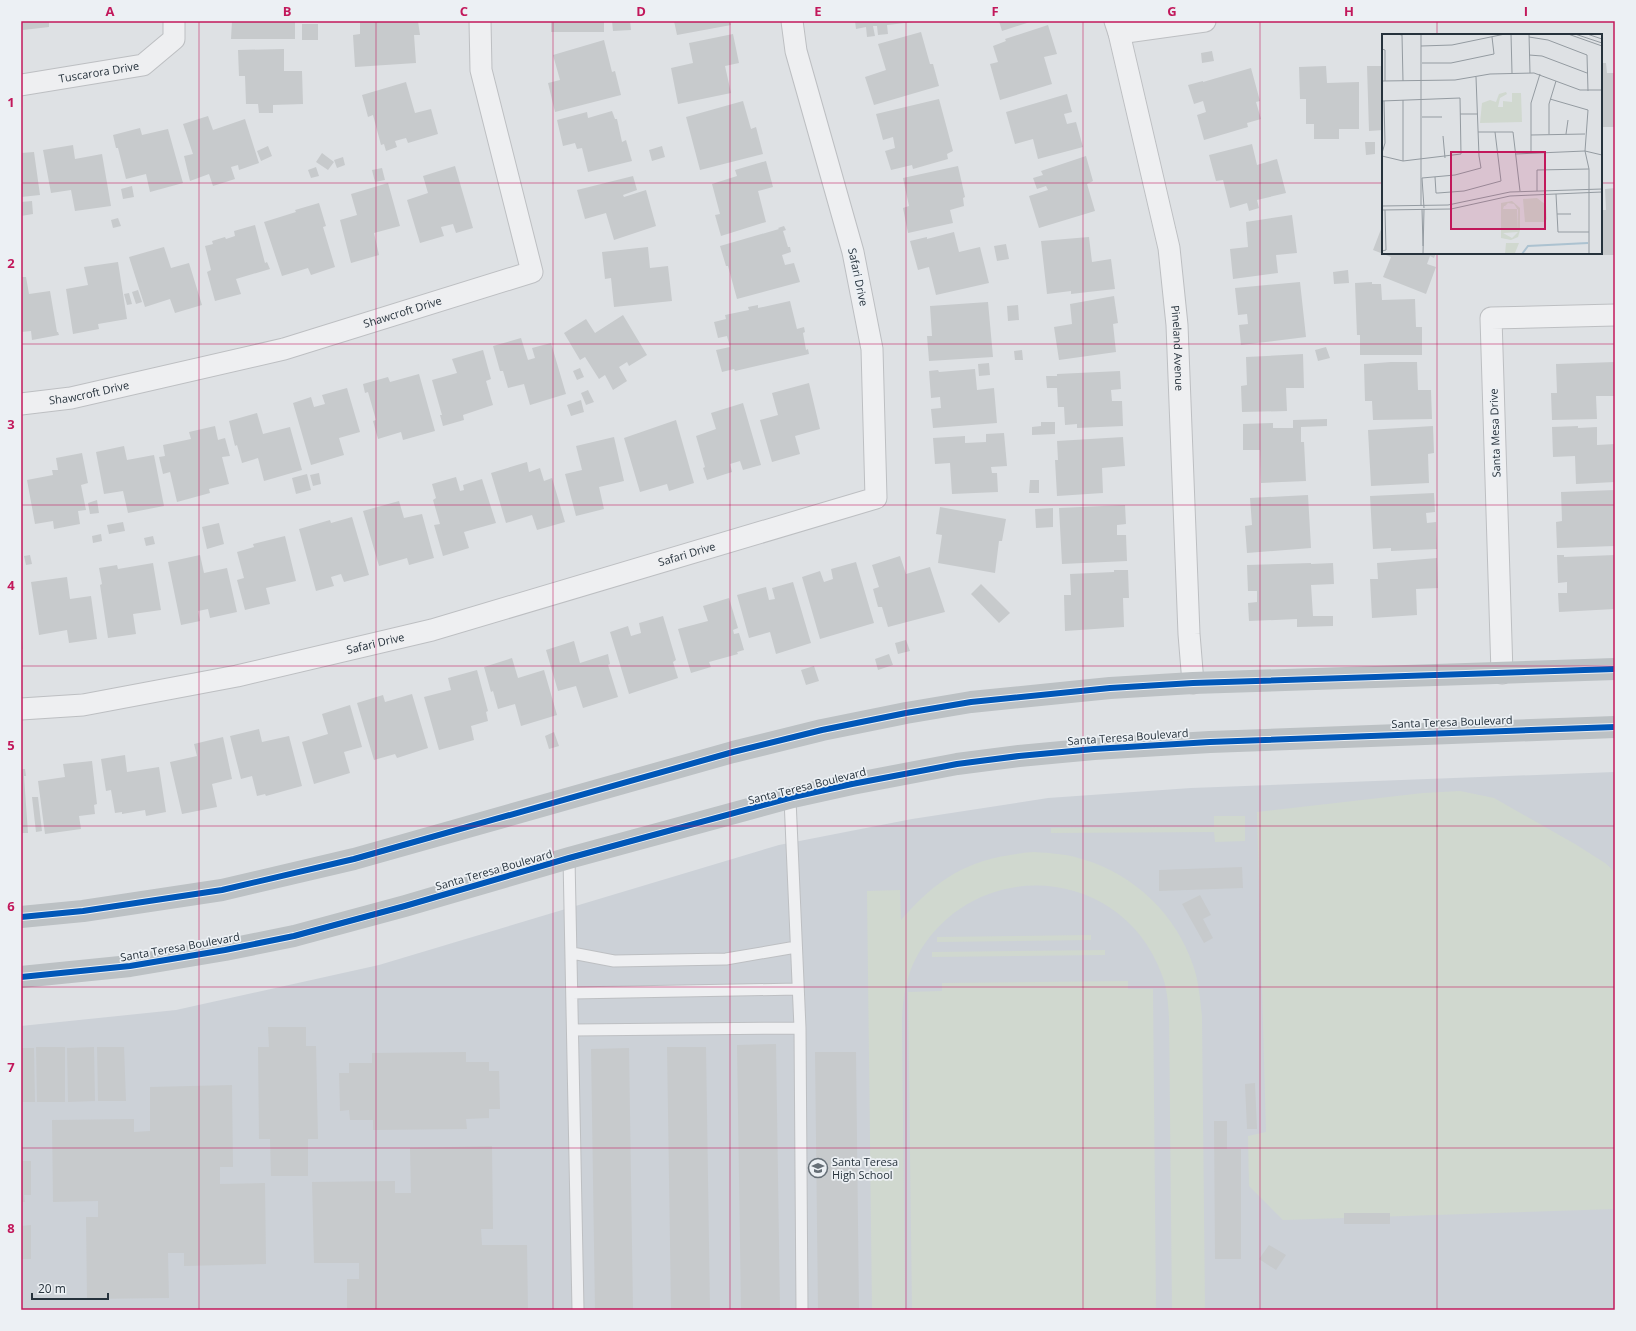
<svg xmlns="http://www.w3.org/2000/svg" width="1636" height="1331" font-family="'Open Sans',sans-serif">
  <style>
    .built { fill: #ccd1d7 }
    .green { fill: #d0d8cf }
    .building { fill: #c7cacc }
    .lines { fill: none; stroke-linecap: round; stroke-linejoin: round }
    .lane-casing { stroke: #bdbfc2; stroke-width: 13 }
    .street-casing { stroke: #bdbfc2; stroke-width: 23 }
    .lane { stroke: #eeeff1; stroke-width: 11 }
    .street { stroke: #eeeff1; stroke-width: 21 }
    .secondary { stroke: #bcc1c4; stroke-width: 22 }
    .cycleway-casing { stroke: #ecf0f4; stroke-width: 8 }
    .cycleway { stroke: #0057b8; stroke-width: 6 }
    .grid { fill: none; stroke: #c2185b; stroke-width: 1; stroke-opacity: 0.55 }
    .labels { text-anchor: middle; stroke-width: 3.5; stroke-linejoin: round; paint-order: stroke }
    .street-label { font-size: 11px; fill: #26323c; stroke: #ecf0f4 }
    .poi-label { font-size: 11px; fill: #26323c; stroke: #ecf0f4; text-anchor: start }
    .inset-river { fill: none; stroke: #acc2d0; stroke-width: 2 }
    .inset-road { fill: none; stroke: #949ba1; stroke-width: 1 }
    .view { fill: #c2185b; fill-opacity: 0.15; stroke: #c2185b; stroke-width: 2 }
    .inset-edge { fill: none; stroke: #26323c; stroke-width: 2 }
    .neatline { fill: none; stroke: #c2185b; stroke-width: 1.5 }
    .grid-label { font-size: 13px; text-anchor: middle; font-weight: bold; fill: #c2185b }
  </style>
  <rect width="100%" height="100%" fill="#dee1e4"/>
  <path class="built" d="M1615 772V1310H21V1026L176 1010 379 965 779 845 912 819 1048 798 1191 788Z"/>
  <path class="green" d="M1460 791 1494 798 1575 844 1605 863 1615 872V1209L1283 1220 1249 1186 1248 1136 1266 1132 1257 812 1423 793Z
    M1214 816H1245V841L1215 842 1214 832 1051 833V828L1214 827Z
    M1034 852C1051 853 1068 854 1085 860 1135 875 1176 915 1193 965 1199 982 1200 999 1202 1016L1205 1310H1172L1169 1017C1168 1002 1167 988 1162 975 1122 864 972 854 916 958 906 977 903 998 902 1019L905 1310H872L867 891 900 890 901 920C941 874 973 857 1034 852Z
    M1091 935V940L937 942V937Z
    M1105 950V955L932 957V952Z
    M1128 981V989H1153L1156 1310H912L908 992 942 991V983Z"/>
  <path class="building" d="M22 21H49V27L23 30Z
    M232 21H295V39H231Z
    M360 21H418L420 35H414L416 63 355 67 353 35 360 34Z
    M551 21H604V32H551Z
    M612 21H630L631 30 613 31Z
    M674 21H730L731 25 677 35Z
    M855 21H914V22L887 25 888 34 878 35 877 26H873L875 36 867 37 866 27 856 29Z
    M999 21H1033L1002 31Z
    M302 24H318V40H302Z
    M1048 25 1057 54 1044 57 1052 84 1000 100 990 64 998 62 993 46 1006 41 1005 39Z
    M921 32 930 64H933L939 86 874 105 865 77 886 70 878 44Z
    M733 34 739 63 725 66 731 93 678 104 671 68 693 63 689 43Z
    M604 40 612 72 615 71 621 95 555 112 548 83 560 80 553 55Z
    M284 49V71H302L303 104 273 105V113H259L258 104H246L245 76H239L238 50Z
    M1212 51 1214 61 1202 63 1201 53Z
    M1601 63H1606L1607 73H1615V127H1603L1602 119H1601Z
    M1326 66 1327 83 1359 82V129H1339V139H1314V124H1306V99H1300L1299 67Z
    M1367 66H1383V130L1369 131Z
    M1251 68 1260 101 1256 102 1261 119 1247 123 1248 127 1204 140 1197 115 1206 112 1203 101 1194 104 1188 85 1203 81V82Z
    M406 82 415 113 431 109 438 134 408 143 406 138 395 141 397 147 386 151 384 144 381 145 373 115 368 117 362 95Z
    M1067 94 1072 112 1064 114 1067 124 1076 122 1083 147 1038 159 1033 139 1015 144 1006 112Z
    M939 99 953 151 947 154 948 159 913 169 912 165 891 170 885 151 895 148 893 137 883 140 876 114Z
    M743 101 751 129 756 127 763 154 700 170 686 117Z
    M612 111 615 119H617L622 142 626 140 632 161 588 172 582 148 577 149 575 143 563 146 557 120 587 112 588 118Z
    M208 116 213 130 245 119 259 163 239 170 238 165 231 167 235 179 213 186 209 174 190 181 184 156 193 154 183 124Z
    M140 128 142 135 168 129 183 183 150 192 146 174 126 179 118 148H116L113 135Z
    M1365 142H1375V154L1366 155Z
    M1252 144 1257 165 1277 159 1286 193 1257 200 1259 208 1249 211 1247 203 1230 208 1223 180 1216 181 1209 155Z
    M73 145 75 159 102 154 111 206 75 211 71 190 51 193 43 150Z
    M268 146 272 156 261 161 257 151Z
    M662 146 665 157 652 161 649 150Z
    M34 152 40 195 21 197V153Z
    M322 153 334 162 328 170 316 162Z
    M1086 156 1093 181 1087 184 1095 211 1039 228 1029 196 1048 190 1046 186 1037 189 1033 178 1043 175 1041 171Z
    M343 157 345 165 337 168 334 160Z
    M766 161 773 187 758 191 766 222 721 236 715 215 720 214 712 184 737 176 735 170Z
    M455 166 473 228 456 233 453 224 441 227 444 236 420 243 407 200 428 193 423 176Z
    M958 166 965 197 963 198 964 206 950 210 953 223 908 233 903 208 909 206 903 178Z
    M316 167 319 176 311 178 308 170Z
    M382 168 385 180 375 182 372 170Z
    M633 176 637 190 623 195 624 197 646 190 656 226 614 240 606 213 585 219 577 190Z
    M388 183 400 226 374 233 379 255 351 263 340 220 357 215 351 194Z
    M132 186 134 197 123 199 121 189Z
    M1615 188 1614 255H1585V253H1601V210H1606L1605 189Z
    M32 201 33 214 21 216V202Z
    M319 203 326 226 323 227 335 267 311 275 308 268 282 276 264 222 296 212 295 210Z
    M1292 215 1297 253 1276 255 1278 273 1233 279 1230 249 1248 247 1246 222Z
    M118 218 121 226 113 228 111 220Z
    M1383 224V253H1436L1434 258 1430 256 1427 264 1436 267 1426 294 1383 277 1391 257 1373 250Z
    M255 225 265 263 267 262 270 269 236 279 241 294 215 301 207 272 211 270 205 246 213 244 212 241 225 237 226 239 235 236 234 231Z
    M784 226 786 230 783 231 788 247H790L791 252 782 255 785 265 794 263 800 282 737 299 728 266H726L720 246 779 229 778 228Z
    M954 232 959 252 980 247 989 283 936 295 929 267 918 270 910 241 927 237V239Z
    M1089 237 1092 262 1111 259 1115 289 1088 292 1071 294V291L1047 294 1041 241Z
    M1006 244 1009 259 997 261 994 246Z
    M164 247 171 268 189 263 202 305 175 313 170 299 145 307 129 257Z
    M648 247 650 268 668 266 672 301 614 307 611 278 605 279 602 252Z
    M1521 253H1547V255H1521Z
    M118 262 127 319 98 324 99 329 73 334 66 289 88 285 84 267Z
    M1348 270 1349 283 1334 284 1333 272Z
    M21 277H26L29 294 50 291 57 332H58L59 335 32 340 31 331 21 332Z
    M1300 282 1306 337 1241 345 1239 325 1248 324 1247 314 1238 315 1235 288Z
    M1372 282V284H1381L1382 300 1415 299 1416 327H1422V355H1360V335H1357L1355 283Z
    M138 290 142 302 136 304 132 292Z
    M129 293 132 304 127 305 124 294Z
    M1114 296 1118 323 1113 324 1116 352 1059 360 1054 327 1072 324 1070 304Z
    M790 301 797 329 804 327 805 332 803 333 806 350 808 349 809 354 735 371 734 369 722 372 716 350 730 347 727 336 718 338 714 322 726 319 725 315 749 310 748 307 758 305V308Z
    M988 302 993 357 929 361 927 336H932L930 306Z
    M1018 305 1019 320 1008 321 1007 306Z
    M623 315 647 355 629 366 627 362 619 367 627 381 613 390 605 375 599 379 585 357 580 360 564 333 586 319 595 333Z
    M521 338 528 360 535 358 532 348 551 343 566 394 530 405 524 384 508 388 503 371H500L493 346Z
    M1326 347 1330 358 1318 361 1315 350Z
    M483 350 491 379 486 381 493 405 463 415 464 420 443 426 440 415H442L432 380 457 373 452 359Z
    M1022 350 1023 360H1015L1014 351Z
    M1303 354 1304 388H1286L1287 411 1242 412 1241 386 1247 385 1246 357Z
    M1391 362H1417L1418 390H1431L1432 419 1373 420 1372 401H1365L1364 364Z
    M1615 362V396H1596L1597 419 1552 420 1551 393H1557L1556 364Z
    M989 363 990 375 979 376 978 364Z
    M580 368 584 377 577 380 573 371Z
    M975 369 977 390 994 388 997 423 933 428 931 409 941 408 940 397 931 398 929 371 938 370 939 372Z
    M1120 371 1121 389 1111 390 1112 401H1122L1123 426 1077 428V424L1065 425 1064 407H1058L1057 388H1047L1046 376H1057V374Z
    M419 374 435 431 403 440 401 432 378 439 373 421 376 420 368 392 365 393 363 384 388 377 390 382Z
    M809 383 820 429 795 436 800 454 772 462 760 420 778 415 772 393Z
    M347 388 360 432 339 438 344 455 311 465 293 403 311 397 314 407 325 404 322 395Z
    M588 390 594 402 586 405 581 393Z
    M581 400 584 412 571 416 567 405Z
    M743 403 761 465 743 470 740 461 730 464 732 472 707 480 703 468 705 467 696 436 716 429 711 413Z
    M257 413 263 434 290 427 302 470 264 481 258 458 242 463 237 445 235 446 229 421Z
    M1327 419V426L1301 427V442H1304L1306 481 1261 483 1260 450H1243V424L1273 423V428H1293V420Z
    M676 420 694 483 669 491 667 484 640 492 624 438Z
    M1041 422H1055V434L1032 435V427L1041 426Z
    M215 426 218 440 225 438 230 456 222 457 229 484 209 489 210 493 177 502 170 472 163 474 159 457 165 456 163 445 191 439 189 432Z
    M1433 426 1434 453 1428 454 1429 483 1371 486 1368 430Z
    M1578 426V428L1597 427V445L1615 444V482L1576 484 1575 456 1553 457 1552 427Z
    M1004 433 1007 466 991 467 992 473H997L998 492 952 494 950 463 935 464 933 438 965 436V443L986 442V434Z
    M614 437 624 481 599 487 604 509 576 516 565 474 582 470 576 446Z
    M1123 437 1125 466 1102 468 1103 493 1057 496 1055 460H1058L1057 441Z
    M124 446 127 460 154 455 164 506 128 513 123 491 104 494 96 452Z
    M82 453 88 483 81 485 86 510 78 511 80 524 54 529 53 521 35 524 27 480 53 475 52 470H58L56 458Z
    M527 462 529 472 540 468 544 481 552 478 565 522 537 530 532 515 506 523 491 473Z
    M319 473 321 484 313 486 310 475Z
    M307 474 311 490 296 494 292 478Z
    M456 477 460 491 464 490 463 485 482 479 496 523 464 532 469 548 443 556 434 525 440 524 433 500 436 498 432 484Z
    M1030 480H1039V493H1029Z
    M1615 490V546L1557 548 1556 522 1562 521 1561 492Z
    M1434 493 1435 512 1426 513 1427 523 1436 522 1437 549 1391 551V548L1373 549 1370 496Z
    M1308 495 1311 548 1247 553 1245 526 1252 525 1250 498Z
    M97 500 99 513 90 514 88 503Z
    M399 501 404 518 422 514 434 558 409 565 407 558 379 566 363 511Z
    M1125 505 1126 524 1117 525V535H1126L1127 561 1062 564 1059 508Z
    M940 507 1006 519 1002 541H999L995 573 938 563 942 535 936 534Z
    M1053 508V527L1036 528 1035 509Z
    M352 517 369 575 344 582 341 574 331 577 334 586 316 591 299 529 330 520 331 523Z
    M123 522 125 531 109 534 107 525Z
    M219 523 224 544 207 549 202 527Z
    M101 534 102 541 93 543 92 536Z
    M153 536 155 544 146 546 144 538Z
    M285 536 296 581 266 588 270 604 245 610 237 580 244 578 237 552 254 547 253 544Z
    M30 555 32 564 26 565 24 556Z
    M200 555 204 573 227 568 237 612 210 618 208 609 198 611 200 621 181 625 168 562Z
    M1557 555H1564V557L1615 555V609L1559 612 1558 593H1567V582L1558 583Z
    M900 556 906 574 930 567 945 612 888 627 882 607H878L873 589 879 587 872 565Z
    M1437 558 1438 588 1416 589 1417 615 1372 618 1370 579H1378L1377 563Z
    M856 562 874 623 820 639 802 577 820 571 824 582 833 579 831 569Z
    M153 563 161 610 133 614 136 634 108 638 100 585 102 584 99 568 117 565 118 569Z
    M1311 563V564L1333 563 1334 584 1311 585 1313 616H1333V626L1297 627V619L1249 621 1248 603 1257 602V591H1248L1247 565Z
    M1114 570H1128L1129 598H1123L1124 627 1065 631 1064 595H1071L1070 574 1114 572Z
    M67 577 70 599 91 596 97 639 69 643 67 630 39 635 31 582Z
    M793 582 811 643 776 654 770 632 749 638 737 595 766 587 769 600 775 599 772 588Z
    M981 584 1010 613 999 623 971 594Z
    M729 598 738 628 733 630 734 634 739 633 744 650 737 652 738 654 709 662 711 667 691 673 678 629 708 621 703 606Z
    M663 616 676 660 673 662 678 678 629 694 610 632 628 626 631 636 641 633 639 623Z
    M21 638H22L23 649H21Z
    M906 640 910 651 898 654 895 643Z
    M574 641 580 663 608 654 610 664 608 665 618 697 583 708 576 686 558 691 546 650Z
    M889 654 893 665 878 670 875 659Z
    M512 658 518 678 544 670 557 715 521 726 515 704 498 709 493 691 491 692 484 667Z
    M814 666 819 681 806 685 801 670Z
    M477 670 488 711 486 712 488 721 471 726 474 740 439 750 424 697 451 690 448 678Z
    M412 694 428 748 397 758 395 754 374 760 357 703 383 695 385 702Z
    M350 705 362 747 344 752 350 773 314 784 302 742 328 734 322 714Z
    M259 729 262 742 289 736 302 786 266 796 265 794 257 796 252 776 241 779 230 736Z
    M554 732 559 746 549 749 545 736Z
    M223 737 232 779 212 784 217 807 182 814 170 762 197 756 194 744Z
    M125 755 127 772 159 767 166 812 146 816 145 810 122 814V812L115 813 111 790 106 791 101 759Z
    M92 761 97 804 94 805 95 814 79 816 81 829 45 834 38 781 65 777 63 764Z
    M21 769H25L26 776H24L28 833H21Z
    M32 797H38L42 831 36 832Z
    M1242 867 1243 888 1159 891V870Z
    M1200 895 1211 915 1203 919 1213 938 1204 943 1182 904Z
    M268 1027H306V1046H316L318 1139H308V1176H271L270 1139H259L258 1047H269Z
    M776 1044 780 1310H741L737 1045Z
    M36 1047H65V1102H37Z
    M94 1047 95 1101 68 1102 67 1048Z
    M97 1047H124L126 1101H98Z
    M667 1047H706L710 1310H671Z
    M21 1048H34L35 1102H21Z
    M629 1048 633 1310H595L591 1049Z
    M466 1052V1062H489V1071H499L500 1109H489V1118L466 1119 467 1129 373 1130V1120H350L349 1110 340 1111 339 1073H349V1063H372V1053Z
    M815 1052H856L859 1310H818Z
    M1255 1083 1257 1129H1247L1245 1084Z
    M232 1085 233 1167H220V1184L265 1183 266 1264 184 1266V1253H168L169 1298 87 1299 86 1217H98V1201L53 1202 52 1120 134 1119V1132L150 1131V1087Z
    M1214 1121H1227V1149H1241V1259H1215Z
    M492 1146 493 1229H481L482 1245H527L528 1310H347V1279H359V1263H314L312 1182 395 1181V1193H411L410 1148Z
    M21 1161H31V1195H24L25 1202H21Z
    M1344 1213H1390V1224H1344Z
    M31 1225V1259H21V1226Z
    M1269 1245 1286 1255 1276 1270 1259 1259Z"/>
  <g class="lines">
    <g class="lane-casing">
      <path id="lane" d="M790 799 800 1028 802 1310
        M569 858 578 1310
        M572 953 614 961 726 959 796 947
        M572 993 798 989
        M573 1030 800 1028"/>
    </g>
    <g class="street-casing">
      <g id="street">
        <path id="s1" d="M1115 21 1119 33 1169 248 1177 325 1189 634 1193 683"/>
        <path d="M1119 33 1205 21"/>
        <path id="s2" d="M21 85 143 65 174 39V21"/>
        <path id="s3" d="M21 404 71 398 284 349 532 272 481 70 480 21"/>
        <path d="M1502 673 1491 318 1615 315"/>
        <path id="s4" d="M21 709 83 705 237 676 432 630 876 498 872 349 853 252 796 51 792 21"/>
      </g>
    </g>
    <use href="#lane" class="lane"/>
    <use href="#street" class="street"/>
    <path class="secondary" d="M21 917 83 911 222 890 354 859 733 752 822 730 906 713 971 702 1110 688 1193 683 1615 669
      M21 977 130 966 225 950 294 936 405 906 569 858 793 797 852 784 957 764 1019 756 1094 749 1210 742 1615 727"/>
    <g class="cycleway-casing">
      <path id="cycleway" d="M21 917 83 911 222 890 354 859 733 752 822 730 906 713 971 702 1110 688 1193 683 1615 669
        M21 977 130 966 225 950 294 936 405 906 569 858 793 797 852 784 957 764 1019 756 1094 749 1210 742 1615 727"/>
    </g>
    <use href="#cycleway" class="cycleway"/>
  </g>
  <path class="grid" d="M199 21V1310M376 21V1310M553 21V1310M730 21V1310M906 21V1310M1083 21V1310M1260 21V1310M1437 21V35M21 183H1383M1601 183H1615M1437 253V1310M21 344H1615M21 505H1615M21 666H1615M21 826H1615M21 987H1615M21 1148H1615"/>
  <defs>
    <g id="school-ring" transform="scale(1)"><circle r="9.5" fill="#ecf0f4" stroke="#666f77" stroke-width="1.5"/><path d="M0-5L7-2L0 1L-7-2ZM-4 1L0 2.5L4 1V4Q0 6-4 4Z" fill="#666f77"/></g>
  </defs>
  <g fill-rule="evenodd">
    <use href="#school-ring" x="818" y="1168"/>
  </g>
  <g class="labels">
    <g class="street-label">
      <text dy="4" stroke="none"><textPath href="#s2" startOffset="79">Tuscarora Drive</textPath></text>
      <text transform="translate(858 277) rotate(78)" y="4">Safari Drive</text>
      <text dy="4" stroke="none"><textPath href="#s3" startOffset="393">Shawcroft Drive</textPath></text>
      <text dy="4" stroke="none"><textPath href="#s1" startOffset="334">Pineland Avenue</textPath></text>
      <text dy="4" stroke="none"><textPath href="#s3" startOffset="69">Shawcroft Drive</textPath></text>
      <text transform="translate(1495 433) rotate(-92)" y="4">Santa Mesa Drive</text>
      <text dy="4" stroke="none"><textPath href="#s4" startOffset="685">Safari Drive</textPath></text>
      <text dy="4" stroke="none"><textPath href="#s4" startOffset="361">Safari Drive</textPath></text>
      <text transform="translate(1452 722) rotate(-2)" y="4">Santa Teresa Boulevard</text>
      <text transform="translate(1128 737) rotate(-4)" y="4">Santa Teresa Boulevard</text>
      <text transform="translate(807 786) rotate(-14)" y="4">Santa Teresa Boulevard</text>
      <text transform="translate(494 870) rotate(-16)" y="4">Santa Teresa Boulevard</text>
      <text transform="translate(180 947) rotate(-10)" y="4">Santa Teresa Boulevard</text>
    </g>
    <g class="poi-label">
      <text x="832" y="1166">Santa Teresa<tspan x="832" dy="13">High School</tspan></text>
    </g>
  </g>
  <g transform="translate(1382 34)">
    <rect width="220" height="220" fill="#dee1e4"/>
    <path d="M124 58 125 60 118 64 116 73H121V67L130 68V59H139L140 88 98 89 100 69 108 66 114 68 117 60ZM155 164 164 171 165 185 163 188H143L141 165ZM130 167 138 174V196L136 203 129 206 119 204V169ZM126 169 132 170 136 176V198L130 204 121 199 136 198 135 175H121L122 172 133 173 123 172ZM124 209H137L133 219 123 220Z" fill="#d0d8cf" fill-rule="evenodd"/>
    <path class="inset-river" d="M140 220 146 212 206 209"/>
    <path class="inset-road" d="M15 0 20 1 21 47M39 0V172M129 0 130 39M147 0 148 39M186 0 220 12M193 0 220 9M205 0 220 5M147 3 166 6 205 21 206 57M39 12 70 11 123 0M0 15 3 16V47M147 21 160 22 205 39M40 29H69L112 20 110 3M0 47 73 46 108 40 152 39 198 56H220M168 65 206 76 203 117 207 135V220M21 66V127M0 67 78 64 79 120 21 127 0 122M78 80H96M40 83H60M96 98H131L138 157M167 100V70L174 47M184 100 186 86M149 101 203 100M61 102 63 124M0 119 3 109 2 67M149 119V69L158 40M133 120 203 117 220 121M53 143 54 159H56L82 157 119 147 113 98M40 144 73 141 99 134 97 122 94 43M40 144 42 174M155 157V136L207 135M174 160 176 198H207M0 172 66 171 128 158 220 155M40 175 41 212M0 176 69 175 128 162 220 158M175 180H189M0 217 4 216 3 176M41 220 42 175"/>
    <path class="view" d="M69 118H163V195H69Z"/>
    <rect width="220" height="220" class="inset-edge"/>
  </g>
  <rect width="1636" height="1331" fill="none" stroke="#ecf0f4" stroke-width="44"/>
  <path d="M32 1293v6h76v-6" fill="none" stroke="#26323c" stroke-width="2"/>
  <text x="38" y="1293" font-size="12" fill="#26323c" stroke="#ecf0f4" stroke-width="3" paint-order="stroke">20 m</text>
  <rect x="22" y="22" width="1592" height="1287" class="neatline"/>
  <g class="grid-label">
    <text x="110" y="16">A</text>
    <text x="287" y="16">B</text>
    <text x="464" y="16">C</text>
    <text x="641" y="16">D</text>
    <text x="818" y="16">E</text>
    <text x="995" y="16">F</text>
    <text x="1172" y="16">G</text>
    <text x="1349" y="16">H</text>
    <text x="1526" y="16">I</text>
    <text x="11" y="107">1</text>
    <text x="11" y="268">2</text>
    <text x="11" y="429">3</text>
    <text x="11" y="590">4</text>
    <text x="11" y="750">5</text>
    <text x="11" y="911">6</text>
    <text x="11" y="1072">7</text>
    <text x="11" y="1233">8</text>
  </g>
</svg>
